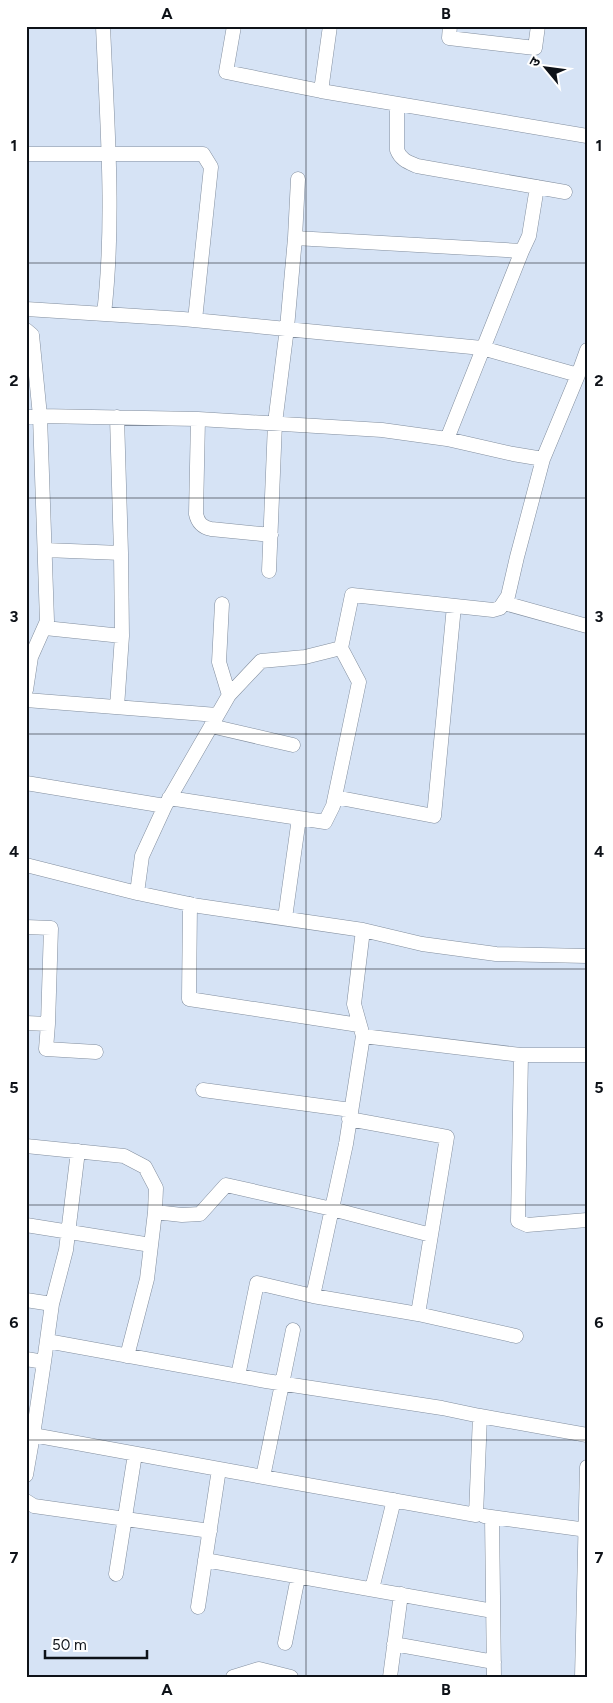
<svg xmlns="http://www.w3.org/2000/svg" width="613" height="1703" font-family="Figtree,'Noto Sans Devanagari',sans-serif">
  <style>
    .lines { fill: none; stroke-linecap: round; stroke-linejoin: round }
    .minor-casing { stroke: #828e9e; stroke-width: 15 }
    .minor { stroke: #fff; stroke-width: 14 }
    .grid { fill: none; stroke: #0e1218; stroke-width: 1; stroke-opacity: 0.55 }
    .neatline { fill: none; stroke: #0e1218; stroke-width: 2 }
    .grid-label { font-size: 16px; text-anchor: middle; font-weight: bold; fill: #0e1218 }
  </style>
  <rect width="100%" height="100%" fill="#d6e3f5"/>
  <g class="lines">
    <g class="minor-casing">
      <path id="minor" d="M103 26C107 122 115 219 104 314
        M234 26 226 72 321 91
        M330 26 321 91 587 136
        M450 26 449 38 535 48 538 26
        M397 104V150C401 160 408 162 417 166L565 192
        M26 154H203L211 167 195 320
        M295 238 298 179
        M522 251 529 236 537 187
        M26 309 183 319 482 348 578 375
        M26 330 32 335 40 416 198 419 382 430 447 439 513 454 543 459
        M26 417 40 416 47 621 31 657 26 690
        M117 417 121 553 122 636 117 707
        M198 419 196 514C198 523 202 527 211 529L271 535
        M45 550 121 553
        M269 571 275 423 287 328 295 238 522 251 447 439
        M504 603 587 626
        M222 604 219 662 229 695
        M45 628 122 636
        M26 700 217 715
        M211 726 293 745
        M26 783 165 806
        M335 797 434 816 454 606
        M169 798 325 822 333 806 359 682 341 648
        M26 865 137 893 142 856 165 806 229 695 261 661 305 657 341 648 352 595 493 610 500 608 508 596 517 557 543 459 578 375 587 350
        M137 893 199 906 363 930 422 944 496 954 587 956
        M190 904 189 999 359 1025
        M285 918 299 818
        M26 927 51 928 48 1024
        M26 1023 48 1024 46 1049 96 1052
        M363 1036 521 1055H587
        M521 1055 518 1221 527 1225 587 1220
        M203 1090 351 1110
        M26 1146 124 1156 145 1167 156 1188 155 1212
        M26 1225 151 1245
        M313 1296 346 1144 363 1036 354 1004 363 930
        M26 1300 52 1304 66 1250 78 1151
        M418 1314 516 1336
        M127 1356 147 1279 155 1212 182 1215 200 1214 226 1185 332 1209 431 1235 447 1137 349 1119
        M26 1359 44 1362 52 1304
        M44 1362 33 1435 219 1469 476 1515 480 1416 442 1408 266 1381 47 1341
        M238 1376 257 1283 313 1296 418 1314 431 1235
        M480 1416 587 1435
        M26 1475 33 1435
        M263 1477 293 1330
        M26 1501 34 1506 210 1531
        M484 1516 587 1530
        M492 1517 494 1677
        M205 1560 493 1611
        M116 1574 135 1454
        M372 1589 394 1500
        M198 1607 219 1469
        M285 1643 298 1577
        M394 1644 494 1662
        M233 1677 259 1669 291 1677
        M390 1677 401 1594
        M582 1677 587 1467"/>
    </g>
    <use href="#minor" class="minor"/>
  </g>
  <path class="grid" d="M306 26V1677M26 263H587M26 498H587M26 734H587M26 969H587M26 1205H587M26 1440H587"/>
  <rect width="613" height="1703" fill="none" stroke="#ffffff" stroke-width="55"/>
  <g transform="translate(546 68) rotate(299)" stroke="#ffffff" stroke-width="4" paint-order="stroke">
  <path d="M0-4L9 19L0 12L-9 19Z" fill="#0e1218"/>
  <text y="-8" font-size="14" font-weight="bold" text-anchor="middle" fill="#0e1218">उ</text>
  </g>
  <path d="M45 1650v8h102v-8" fill="none" stroke="#0e1218" stroke-width="2.5"/>
  <text x="52" y="1650" font-size="15" fill="#0e1218" stroke="#ffffff" stroke-width="4" paint-order="stroke">50 m</text>
  <rect x="28" y="28" width="558" height="1648" class="neatline"/>
  <g class="grid-label">
    <text x="167" y="19">A</text>
    <text x="446" y="19">B</text>
    <text x="14" y="151">1</text>
    <text x="599" y="151">1</text>
    <text x="14" y="386">2</text>
    <text x="599" y="386">2</text>
    <text x="14" y="622">3</text>
    <text x="599" y="622">3</text>
    <text x="14" y="857">4</text>
    <text x="599" y="857">4</text>
    <text x="14" y="1093">5</text>
    <text x="599" y="1093">5</text>
    <text x="14" y="1328">6</text>
    <text x="599" y="1328">6</text>
    <text x="14" y="1563">7</text>
    <text x="599" y="1563">7</text>
    <text x="167" y="1695">A</text>
    <text x="446" y="1695">B</text>
  </g>
</svg>
